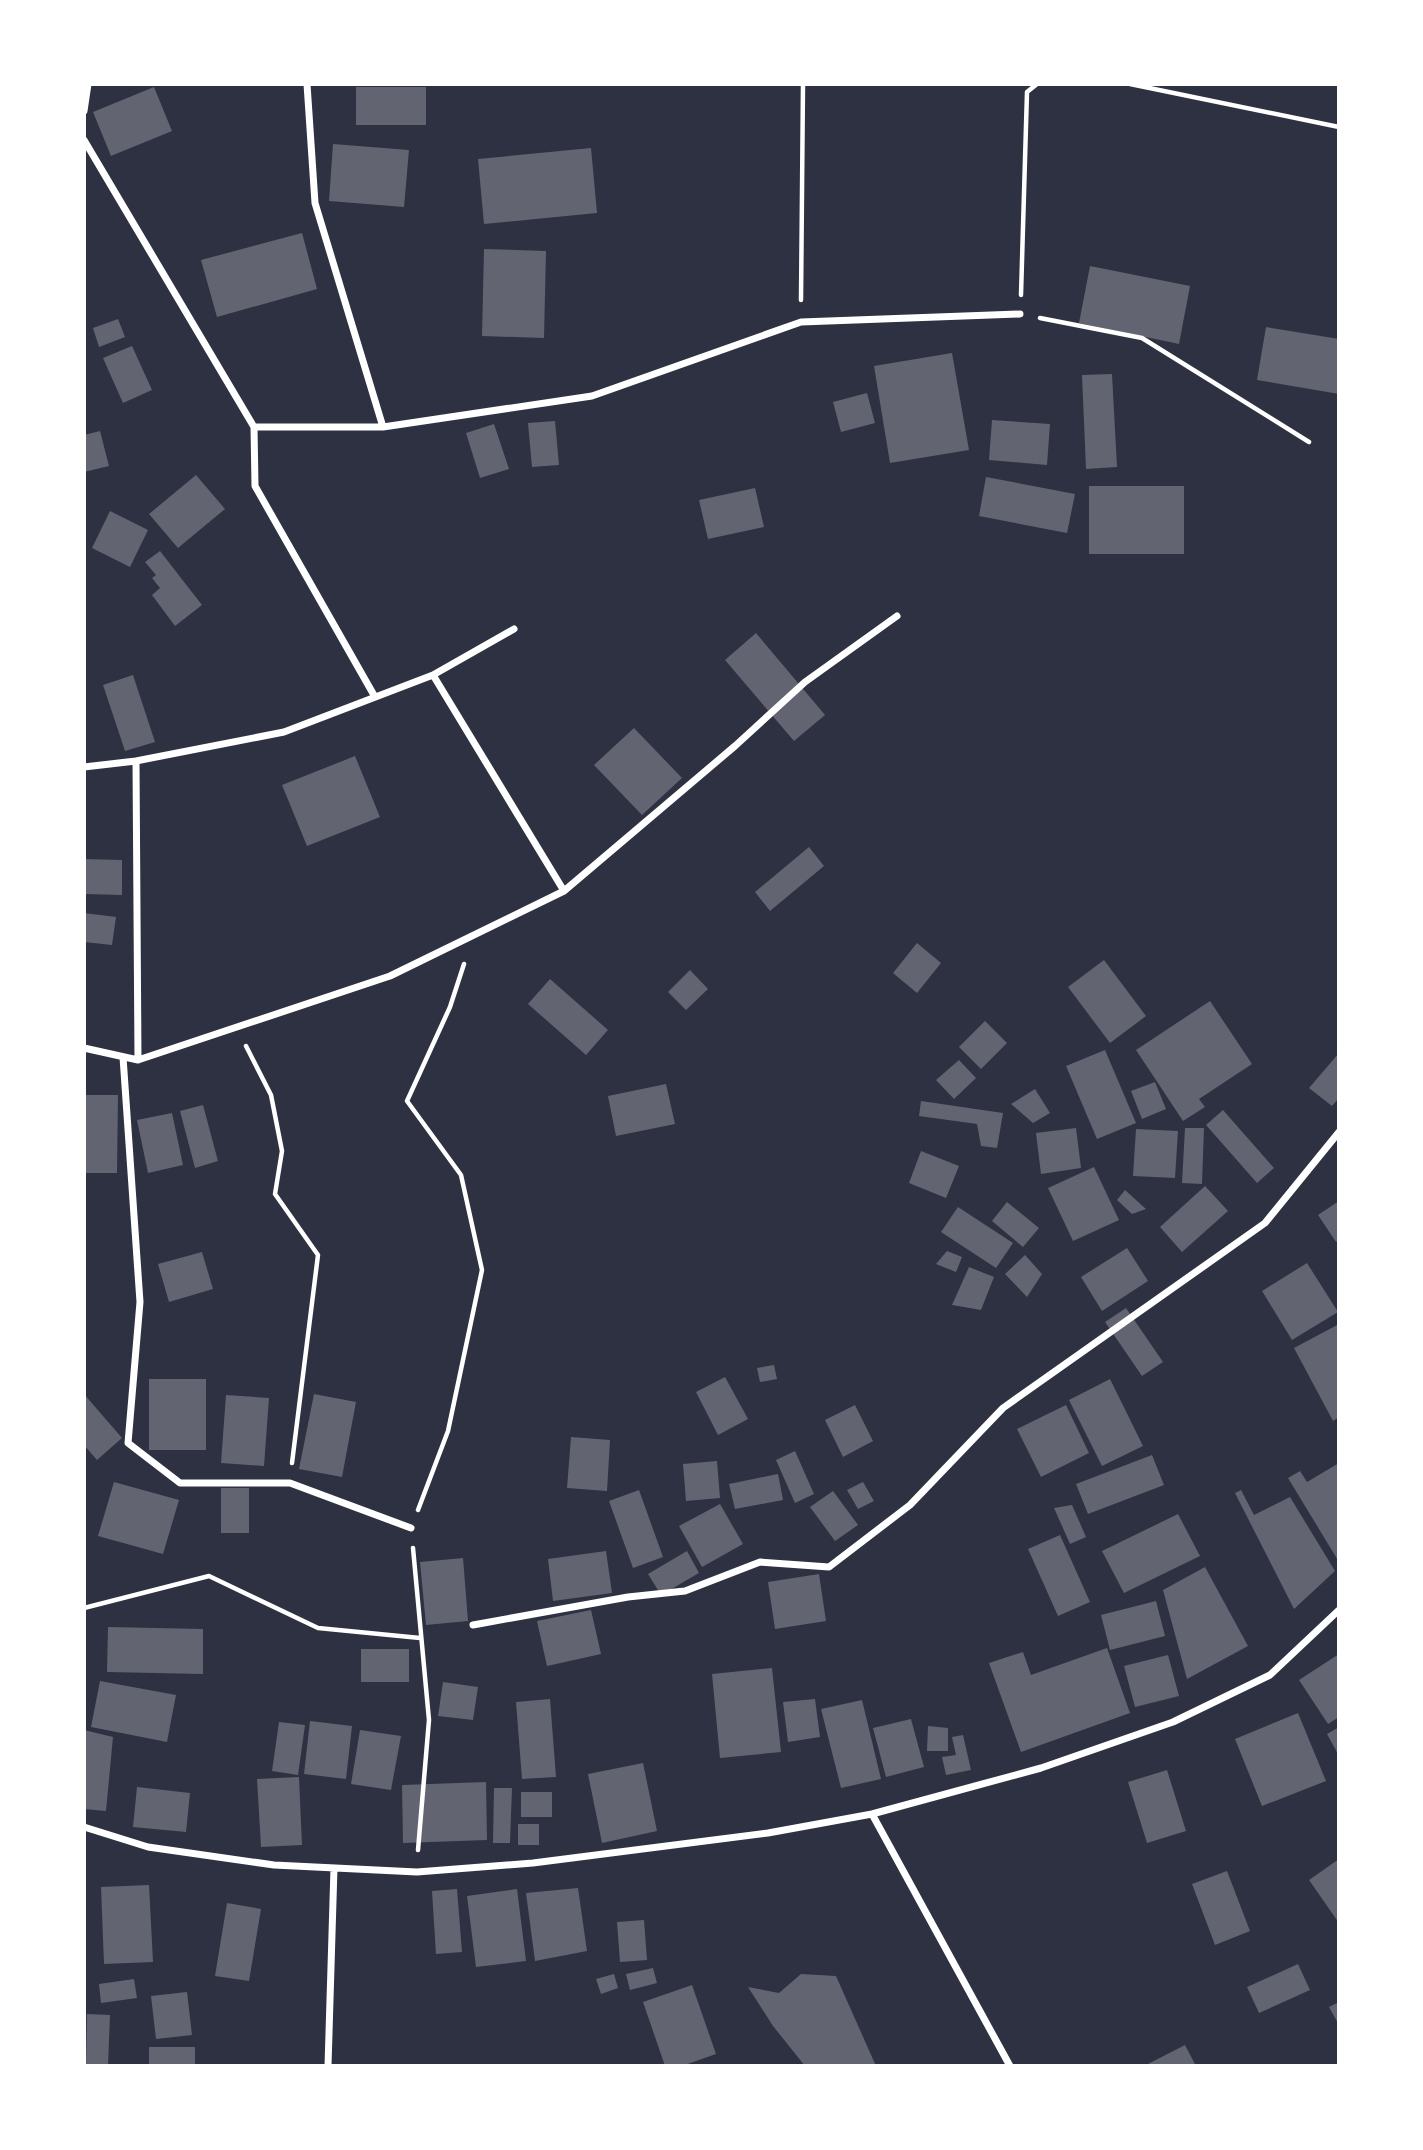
<svg xmlns="http://www.w3.org/2000/svg" width="1423" height="2150" font-family="'Source Serif 4',serif">
  <style>
    .building { fill: #626471 }
    .lines { fill: none; stroke-linecap: round; stroke-linejoin: round }
    .path { stroke: #fff; stroke-width: 4.5 }
    .minor { stroke: #fff; stroke-width: 7 }
  </style>
  <rect width="100%" height="100%" fill="#2d3142"/>
  <path class="building" d="M154 87 172 131 111 156 93 112Z
    M356 87H426V125H356Z
    M333 144 409 150 404 207 329 201Z
    M591 148 597 213 484 224 478 159Z
    M302 233 317 289 217 317 201 260Z
    M484 249 546 251 544 338 482 336Z
    M1090 266 1190 286 1179 344 1079 323Z
    M118 319 125 337 99 347 93 328Z
    M1266 327 1339 339V394L1257 380Z
    M132 346 152 390 123 403 103 358Z
    M952 353 969 450 890 463 874 366Z
    M1112 374 1117 467 1086 469 1082 375Z
    M867 393 875 423 841 432 833 402Z
    M992 420 1050 424 1047 465 989 460Z
    M555 421 559 465 532 467 528 423Z
    M494 424 509 469 480 478 466 433Z
    M100 431 109 466 84 472V435Z
    M196 475 225 509 178 548 149 514Z
    M986 477 1075 494 1067 533 979 516Z
    M1089 486H1184V554H1089Z
    M755 488 764 527 708 539 699 500Z
    M110 511 148 530 130 567 92 548Z
    M160 551 202 605 175 626 152 595 160 588 152 578 156 575 145 562Z
    M756 633 825 715 794 741 725 660Z
    M133 675 155 742 125 751 103 685Z
    M634 728 682 778 642 815 594 765Z
    M355 756 380 817 307 846 282 785Z
    M809 847 824 866 770 911 755 892Z
    M84 859 122 860V895L84 894Z
    M84 913 116 917 112 945 84 942Z
    M917 943 941 963 917 993 893 973Z
    M1104 960 1146 1016 1110 1043 1068 987Z
    M690 970 708 989 686 1010 668 992Z
    M550 979 608 1030 586 1055 528 1004Z
    M1210 1001 1252 1064 1199 1099 1205 1107 1183 1121 1136 1050Z
    M985 1021 1007 1043 981 1069 959 1047Z
    M1105 1050 1136 1123 1097 1139 1066 1066Z
    M1339 1053V1098L1332 1106 1309 1088Z
    M959 1060 976 1078 954 1099 936 1080Z
    M1155 1082 1166 1109 1142 1119 1131 1091Z
    M666 1084 675 1124 616 1136 608 1096Z
    M1035 1089 1050 1113 1033 1123 1011 1104Z
    M84 1095H118L117 1173H84Z
    M921 1101 1003 1113 997 1148 981 1146 977 1124 919 1116Z
    M203 1105 218 1161 195 1168 180 1111Z
    M1223 1110 1274 1168 1257 1183 1206 1125Z
    M172 1113 183 1165 148 1173 137 1120Z
    M1076 1128 1081 1168 1041 1174 1036 1133Z
    M1185 1128H1204L1202 1184 1182 1183Z
    M1136 1129 1178 1131 1175 1178 1133 1176Z
    M921 1151 959 1166 946 1198 909 1183Z
    M1094 1167 1119 1220 1073 1241 1048 1188Z
    M1205 1186 1228 1211 1182 1252 1160 1227Z
    M1125 1190 1146 1209 1132 1214 1117 1200Z
    M1339 1201V1240L1336 1242 1318 1215Z
    M1007 1202 1039 1228 1023 1247 992 1221Z
    M958 1207 1013 1243 996 1268 941 1232Z
    M1127 1248 1148 1281 1102 1311 1081 1277Z
    M947 1251 962 1257 956 1272 936 1264Z
    M202 1252 213 1289 169 1302 158 1264Z
    M1025 1255 1042 1274 1027 1297 1005 1274Z
    M1307 1263 1338 1312 1292 1340 1262 1291Z
    M969 1267 994 1277 981 1310 952 1305Z
    M1126 1308 1163 1362 1142 1376 1105 1322Z
    M1339 1324V1417L1333 1421 1294 1348Z
    M774 1365 777 1379 760 1382 757 1368Z
    M725 1377 748 1419 718 1435 696 1392Z
    M149 1379H206V1450H149Z
    M1110 1379 1143 1446 1102 1466 1069 1400Z
    M84 1394 122 1438 97 1460 84 1445Z
    M314 1394 356 1402 342 1477 299 1469Z
    M226 1395 269 1398 264 1466 221 1463Z
    M855 1405 873 1441 843 1457 825 1420Z
    M1066 1405 1089 1453 1041 1477 1017 1429Z
    M571 1437 610 1440 607 1491 567 1488Z
    M795 1451 814 1494 795 1503 776 1460Z
    M1152 1455 1164 1485 1088 1514 1076 1484Z
    M717 1461 720 1498 686 1501 683 1464Z
    M1339 1463V1562L1288 1478 1300 1471 1307 1482Z
    M778 1474 783 1500 735 1509 729 1484Z
    M114 1482 179 1500 163 1554 98 1536Z
    M863 1482 874 1501 858 1509 847 1490Z
    M221 1488H249V1533H221Z
    M639 1490 663 1557 633 1568 609 1501Z
    M1241 1490 1254 1515 1290 1497 1335 1571 1294 1609 1235 1493Z
    M833 1491 858 1525 835 1541 810 1507Z
    M720 1504 743 1544 702 1567 679 1526Z
    M1072 1505 1086 1537 1070 1544 1054 1508Z
    M1178 1514 1200 1556 1124 1593 1102 1551Z
    M1060 1535 1090 1602 1058 1616 1028 1549Z
    M606 1551 612 1593 553 1601 548 1559Z
    M687 1551 699 1573 661 1595 648 1574Z
    M463 1558 468 1621 426 1625 420 1562Z
    M1205 1567 1248 1646 1187 1679 1163 1590Z
    M819 1574 826 1621 775 1629 768 1582Z
    M1156 1601 1165 1636 1110 1650 1101 1615Z
    M591 1610 601 1654 547 1666 537 1621Z
    M108 1627 203 1629V1674L107 1672Z
    M1107 1648 1130 1713 1021 1752 989 1663 1023 1652 1031 1675Z
    M361 1649H409V1682H361Z
    M1339 1654V1717L1328 1724 1299 1680Z
    M1168 1655 1179 1696 1135 1707 1124 1666Z
    M772 1668 781 1752 720 1758 712 1674Z
    M100 1681 176 1695 167 1742 91 1727Z
    M443 1682 478 1687 473 1720 438 1716Z
    M550 1699 556 1777 522 1779 516 1702Z
    M815 1699 820 1737 788 1742 783 1702Z
    M862 1700 881 1779 841 1788 821 1709Z
    M1298 1713 1326 1781 1262 1806 1235 1739Z
    M911 1719 924 1767 886 1777 873 1728Z
    M310 1721 352 1726 346 1779 304 1774Z
    M279 1722 305 1725 298 1775 272 1771Z
    M928 1726 948 1728V1751H927Z
    M1339 1727V1756L1327 1734Z
    M84 1730 113 1737 106 1811 84 1809Z
    M360 1730 401 1736 391 1790 351 1784Z
    M963 1735 971 1770 946 1775 942 1757 956 1755 952 1737Z
    M643 1763 657 1831 602 1843 588 1774Z
    M1167 1770 1186 1831 1147 1843 1128 1782Z
    M299 1777 302 1845 261 1847 257 1779Z
    M486 1782 487 1840 403 1843 402 1785Z
    M137 1787 190 1793 186 1832 133 1827Z
    M494 1788H512L510 1843H493Z
    M521 1792H552V1817H521Z
    M518 1824H539V1845H518Z
    M1339 1859V1923L1309 1880Z
    M1227 1871 1250 1931 1215 1945 1192 1884Z
    M149 1885 153 1962 104 1964 101 1887Z
    M578 1888 587 1951 535 1961 526 1893Z
    M457 1889 462 1952 436 1954 432 1891Z
    M517 1889 526 1961 476 1967 467 1896Z
    M227 1903 261 1909 249 1981 215 1976Z
    M644 1920 647 1960 620 1962 617 1922Z
    M1298 1964 1310 1990 1259 2013 1247 1987Z
    M653 1968 657 1983 630 1990 626 1974Z
    M614 1974 618 1988 601 1994 596 1979Z
    M801 1974 836 1976 876 2066H805L773 2026 748 1987 779 1993Z
    M134 1979 137 1998 101 2003 99 1984Z
    M692 1985 716 2054 682 2066H665L643 2002Z
    M187 1992 192 2035 156 2039 151 1996Z
    M1339 2002V2025L1329 2007Z
    M87 2014 110 2015 108 2066H86Z
    M1185 2045 1196 2066H1144Z
    M149 2047H195V2066H149Z"/>
  <g class="lines">
    <path class="path" d="M1130 84 1339 127
      M1021 295 1027 92 1037 84
      M801 300 803 84
      M1040 318 1142 338 1309 442
      M246 1046 271 1095 282 1151 275 1194 318 1255 292 1463
      M418 1510 448 1431 482 1270 461 1175 407 1101 450 1007 464 964
      M413 1548 429 1720 418 1850
      M84 1608 209 1576 318 1628 420 1638"/>
    <path class="minor" d="M307 84 315 203 383 427
      M84 111 88 84
      M84 140 254 427 255 486 375 697
      M254 427H383L592 396 801 322 1020 314
      M433 675 564 891
      M84 767 136 761
      M84 1048 138 1060 390 976 564 891 735 746 805 682 897 616
      M123 1057 140 1302 128 1443 180 1483H290L411 1528
      M138 1060 136 761 284 732 433 675 514 629
      M473 1625 628 1597 685 1591 760 1562 829 1567 910 1505 1003 1408 1265 1223 1339 1132
      M872 1814 1010 2066
      M84 1827 148 1847 274 1865 417 1872 533 1863 768 1833 872 1814 1041 1768 1173 1722 1270 1675 1339 1610
      M328 2066 334 1868"/>
  </g>
  <rect width="1423" height="2150" fill="none" stroke="#ffffff" stroke-width="172"/>
</svg>
